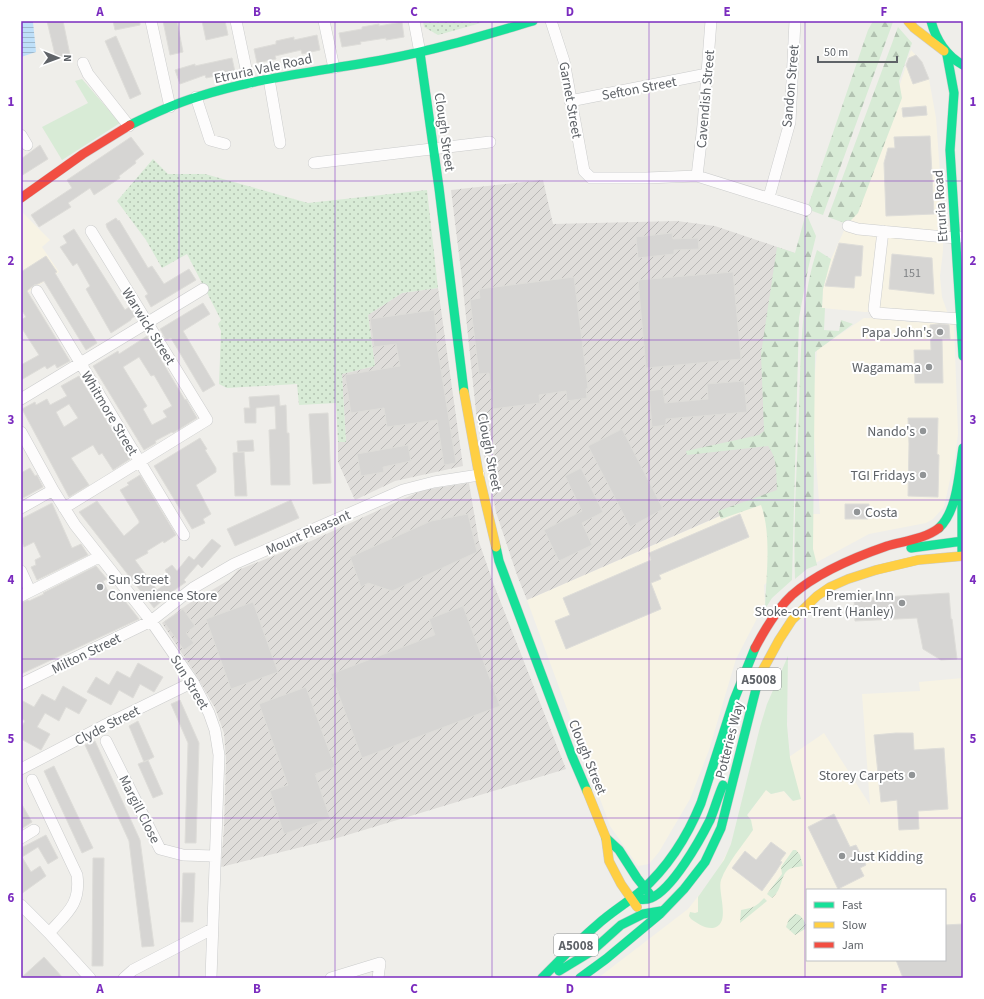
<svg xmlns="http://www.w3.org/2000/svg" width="984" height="999" font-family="'Source Sans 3',sans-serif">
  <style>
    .commercial { fill: #f7f3e4; fill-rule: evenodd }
    .industrial { fill: url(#industrial-furrows) }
    .grass { fill: #d8ebd6 }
    .forest { fill: url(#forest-firs) }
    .park { fill: url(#park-dots) }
    .garden { fill: url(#garden-furrows) }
    .water { fill: url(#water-rules) }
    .building { fill: #d6d5d3; stroke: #deddd9; fill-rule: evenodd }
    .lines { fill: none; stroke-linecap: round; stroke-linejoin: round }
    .street-casing { stroke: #cbcccc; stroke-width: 12 }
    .fast-casing { stroke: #cacacb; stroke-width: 10 }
    .slow-casing { stroke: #cacacb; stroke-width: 10 }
    .jam-casing { stroke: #cacacb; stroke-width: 10 }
    .street { stroke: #fdfcfc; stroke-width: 11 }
    .fast { stroke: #16e098; stroke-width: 9 }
    .slow { stroke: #ffcf43; stroke-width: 9 }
    .jam { stroke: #f24e42; stroke-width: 9 }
    .grid { fill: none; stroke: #7b2cbf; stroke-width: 1; stroke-opacity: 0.55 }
    .poi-dot { fill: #919496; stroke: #fff; stroke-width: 1.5 }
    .labels { text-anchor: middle; stroke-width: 4; stroke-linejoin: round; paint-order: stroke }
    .number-label { font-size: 12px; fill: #7e8184 }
    .shield { fill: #fff; stroke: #8f9295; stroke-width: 1 }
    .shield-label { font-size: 13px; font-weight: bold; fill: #5f6368 }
    .street-label { font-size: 14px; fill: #5f6368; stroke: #fff }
    .poi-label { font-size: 14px; fill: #5f6368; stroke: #fff; text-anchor: end }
    .neatline { fill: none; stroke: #7b2cbf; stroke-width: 1.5 }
    .grid-label { font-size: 13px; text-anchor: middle; font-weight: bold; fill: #7b2cbf }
  </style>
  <defs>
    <pattern id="industrial-furrows" width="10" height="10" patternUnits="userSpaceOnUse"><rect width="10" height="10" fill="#dfddda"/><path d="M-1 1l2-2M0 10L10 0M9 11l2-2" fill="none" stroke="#b8b7b5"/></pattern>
    <pattern id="forest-firs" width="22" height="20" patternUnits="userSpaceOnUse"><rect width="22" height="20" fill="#d8ebd6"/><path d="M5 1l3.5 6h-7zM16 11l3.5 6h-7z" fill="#b2c2b1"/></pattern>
    <pattern id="park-dots" width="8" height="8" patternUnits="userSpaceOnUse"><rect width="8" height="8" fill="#d8ebd6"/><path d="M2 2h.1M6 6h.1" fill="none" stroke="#b2c2b1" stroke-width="1.8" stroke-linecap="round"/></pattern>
    <pattern id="garden-furrows" width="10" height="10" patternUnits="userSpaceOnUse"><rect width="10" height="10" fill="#d8ebd6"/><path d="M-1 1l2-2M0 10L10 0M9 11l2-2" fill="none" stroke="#b2c2b1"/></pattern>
    <pattern id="water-rules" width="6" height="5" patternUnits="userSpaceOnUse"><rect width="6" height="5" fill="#bfe0f9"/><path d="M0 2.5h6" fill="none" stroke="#9eb9cd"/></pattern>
  </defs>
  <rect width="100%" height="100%" fill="#efeeea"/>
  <path class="commercial" d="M911 50 922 62 929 79 936 118 943 215V251L940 276 942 297 948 314 880 311 865 312 822 308 823 289 831 259 848 222 893 106Z
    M21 211 50 240 42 247 59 272 21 297Z
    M864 318 904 319 906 322 954 323 958 434 955 457 944 507 933 519 926 523 869 534 808 567V514H820L812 409 817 350Z
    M771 494 770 580 764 585 765 603 736 659 709 750 690 799 659 852 649 864 638 866 610 826 527 600Z
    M963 678V978H598L688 909 715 875 747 816 766 789 771 794 784 791 792 801 786 759 824 733 870 805 862 694 920 691 919 682ZM807 890H945V960H807Z"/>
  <path class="industrial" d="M543 180 553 224 677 221 715 226 795 253 780 499 770 494 527 600 517 575 496 512 477 421 462 279 451 190Z
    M438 288 463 466 395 481 355 500 338 462V442H346L342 374 375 366 368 315 402 293Z
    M469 483 479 542 494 585 566 769 334 839 221 867 224 827 226 760 224 733 215 708 196 675 162 623 188 604 229 580 238 570 311 541 423 490Z"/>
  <path class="grass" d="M82 79 120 123 62 160 42 127 88 103 75 81Z
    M788 656 787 725 790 758 801 799 793 801 784 791 771 794 766 790 747 815 751 820 753 830C743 845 727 863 721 880 717 891 732 925 713 928 705 929 697 923 691 919L689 916 690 912 695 913 698 912V897L724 860 731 844 760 727 767 704Z"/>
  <path class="forest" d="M873 21H892L893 22 823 215 807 209 868 30Z
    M898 27 912 43 899 81 902 98 858 213 847 224 828 217Z
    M806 213 816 236 808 269 799 318 792 580 772 598 765 609C766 577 772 535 761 505L721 519 718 511 777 490C776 474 778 459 768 446L687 455 686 451 759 435 764 431 761 354 777 247 795 253Z
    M817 250 831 259 823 289 822 308H825L824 330 839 331 841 320 853 324 815 352 813 549 817 565 807 569 795 579C793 524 797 467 799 412 801 357 800 302 817 250Z"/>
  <path class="park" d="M423 21H488L438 35 424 27Z
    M153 159 168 174H205L308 203 427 190 438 288 402 293 368 315 375 366 342 374 346 442H338L336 403 299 405 297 384 227 388 219 384 221 331 218 324 221 320 187 254 162 268 146 240 117 201Z"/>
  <path class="garden" d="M793 850H796L800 855 803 866C798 867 792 867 788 870 780 876 783 889 772 898L767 894 782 874 781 867Z
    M764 898 767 901 740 923 741 910C752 908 756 907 764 898Z
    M795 914C801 914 804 920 806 925L805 929 795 935 786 927 789 919Z"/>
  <path class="water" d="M21 21H31L33 22 36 52 21 57Z"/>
  <path class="building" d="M47 21H63L70 55 56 59Z
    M113 21H140V25L115 30Z
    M163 21H177L183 52 170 55Z
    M202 21H225L228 35 206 40Z
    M402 22 404 37 386 40V38L360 42 361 44 342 47 339 33 362 29V27L379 24V26Z
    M317 35 320 50 302 54 301 50 275 56 276 59 257 63 254 49 276 44V41L294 37V40Z
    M116 36 141 94 130 99 105 41Z
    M916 55 922 62 929 79 913 84 906 65 909 58Z
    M232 58 235 72 206 78 205 75 180 84 175 70 195 64V66Z
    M926 106 927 115 903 117 902 108Z
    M930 136 934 214 886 216 884 163 888 148H895L894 137Z
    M131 137 144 154 135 161 136 163 119 176 120 178 94 195 90 188 68 203 71 207 39 227 31 215 72 188 67 180Z
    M40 145 48 159 21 176V159Z
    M116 218 118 221 119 220 148 268 152 266 164 284 189 269 196 280 151 307 145 296 148 294 107 228 106 224Z
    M74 229 125 310 129 307 135 316 131 319V320L111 333 86 289 90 286 86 279 77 263 73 266 60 247 67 243 63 236Z
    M672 233 673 239 698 238 699 249 674 250V254L638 258 636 237Z
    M839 243 863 246 861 276H855L854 288 825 286Z
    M892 254 932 258 934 294 889 289Z
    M46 256 57 272 55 273 97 343 86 350 44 281 38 284 34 285 27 291 70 361 57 368 55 364 47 369 45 366 21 380V365L39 355 21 327V320L26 317 21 309V272Z
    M733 272 741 359 646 368 638 280Z
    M574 277 588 388 586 389 587 398 567 401 566 391 539 395 540 403 493 409 489 373 479 374 470 300 480 298 479 289Z
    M203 303 210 314 183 331 215 385 203 392 171 338 166 340 160 329Z
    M434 310 437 339H436L456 463 444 465 437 420 387 427 384 408 351 413 345 375 400 366 396 344 374 347 370 319Z
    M939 324 949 325 950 339H942L943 383H915L914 350H931L930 325Z
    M147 336 185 400 186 399 197 418 173 433 172 432 155 441 156 443 144 450 93 366 118 351 119 354ZM139 357 151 376 154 375 172 406 163 411 167 417 152 425 143 409 147 406 123 367Z
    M79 376 130 459 113 470 102 453 99 455 93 445 71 458 89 485 69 497 22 409 35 402 36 405 47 399 50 405 67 396 61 386ZM69 404 78 418 64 427 56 412Z
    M744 381 747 412 666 419V425L652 427 649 391 663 389 665 403 708 399 707 384Z
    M279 395 280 406 286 405 287 433H289L290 485H271L269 430 276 429 275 406 256 408V423H245L244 408H250L249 397Z
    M328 413 331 483 313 484 309 414Z
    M908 418H938L937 454 939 455 938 497 908 496 909 444Z
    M622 429 663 509 630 527 588 446Z
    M200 438 207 449 205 450 216 468V472L196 485 211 514 203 519 205 523 192 529 154 466Z
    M253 440 254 451 238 452 237 441Z
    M408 445 411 461 383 467 384 472 361 476 357 454Z
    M244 452 247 496H235L233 453Z
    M30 468 35 476 37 475 43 487 21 499V473Z
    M581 468 603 512 582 523 592 545 559 561 544 530 582 511 565 476Z
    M140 475 176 535 164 543 163 541 147 551 148 553 135 560 157 590 171 580 165 570 172 565 177 571 189 556 194 560 212 539 221 546 202 568 198 564 184 580 186 582 163 598 164 599 154 608 79 512 97 501 124 536 139 523V521L120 490 129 485 127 483Z
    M291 500 299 518 235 546 227 529Z
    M52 503 72 548 81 544 88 555 37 580 31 567 36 565 35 560 41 557 34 542 24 547 21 540V519Z
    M845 504H869L868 519H845Z
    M468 514 477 552 392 591 368 583 361 587 350 557 431 521Z
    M740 514 749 537 659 575 661 579 651 583 661 609 566 649 555 621 570 615 563 598 651 560 649 553Z
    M96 566 107 579 103 581 112 600 121 596 139 619 21 674V603L28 600 29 601 44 594 43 593Z
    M949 593 951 619H952L957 659 941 660 923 649 917 618 855 621 854 599Z
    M253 602 278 672 231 689 206 619Z
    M463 606 500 706 362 758 331 674 435 635 429 619Z
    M183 609 195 626 186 633 194 643 184 650 164 622Z
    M138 663 163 677 154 692 140 684 133 698 119 690 111 705 87 692 96 677 109 685 117 671 130 678Z
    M63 686 87 700 79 714 66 707 59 721 45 713 37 727 50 734 41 750 21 739V728L25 721 21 718V700L34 707 42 694 55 701Z
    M306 687 335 767 315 774 330 818 284 834 270 791 288 785 259 704Z
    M180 700 199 743 196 843H185L188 743 171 704Z
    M138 721 154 757 144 762 129 726Z
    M896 733H913L914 750 944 748 948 809 918 811 919 829 899 830 897 800 881 802 874 735Z
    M95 741 140 840 154 946 142 947 129 841 85 745Z
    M148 760 163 794 153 798 138 764Z
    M54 766 93 848 82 853 44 771Z
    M21 803 32 822 21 829Z
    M834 814 850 847 856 845 866 865 860 868 864 876 838 889 808 827Z
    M46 835 58 858 48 864 38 847 22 857 31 872 40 866 46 876 21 894V848Z
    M771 842 786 853 780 861 782 862 775 873 762 891 732 868 745 851 756 860Z
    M93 858H104L103 966H92Z
    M183 873H195L193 922H181Z
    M963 924V978H903L896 960H945V925Z
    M44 957 63 978H21Z"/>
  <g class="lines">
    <g class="street-casing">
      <path id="street" d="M151 21 170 107
        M236 21 249 83
        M324 21 334 68
        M414 21 420 53
        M551 21 564 61 584 171 591 178H646L697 176 806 210
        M83 63 88 74 129 126
        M269 79 280 143
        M196 97 210 140 225 144
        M570 101 707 74
        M21 135 27 145
        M314 163 490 142
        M697 176 703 125 711 21
        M769 197 790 122 795 21
        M848 226 858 229 956 238 960 237
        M883 231 874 309 876 313 961 319
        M37 291 184 535
        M21 399 203 289
        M21 432 53 490 75 525 151 621 193 682 209 713 215 730 219 755 211 978
        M21 508 53 490
        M64 508 207 420 91 231
        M21 571 30 591
        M21 596 99 557
        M21 684 151 621 193 588 234 564 403 490 434 482 479 475
        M106 741 160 849 183 855 214 856
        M21 769 103 726 193 682
        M32 780 77 875C81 904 67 913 49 933
        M21 838 34 830
        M21 905 49 933 90 978
        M124 978 133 970 212 929
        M331 978 380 963 378 978"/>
    </g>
    <g class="fast-casing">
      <path id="fast" d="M931 21C936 40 945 55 963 65
        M420 53 439 188 464 392
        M947 55 954 93 950 150 963 356
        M130 125C152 114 174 104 197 97 259 77 323 71 387 59 436 50 485 35 533 21
        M962 490V552
        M939 528C958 510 959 472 963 448
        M496 547 499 561 572 756 587 791
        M911 548 963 541
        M606 838 619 850 637 878 652 897
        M630 898C637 899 645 901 651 898 672 890 700 840 710 820 715 808 718 796 723 785
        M559 971 592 951 621 925 643 914 661 911
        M542 978C560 960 578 941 597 925 611 912 627 903 641 891 668 867 688 835 701 803L734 700 755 648
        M580 978 606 959 660 914 684 889 705 862 721 828 758 681"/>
    </g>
    <g class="slow-casing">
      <path id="slow" d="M908 21 914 28 944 51
        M464 392 479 475 496 547
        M758 681 760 675 779 640 792 620 817 596 830 587 848 579 876 570 918 560 963 556
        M587 791 606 838 609 861 621 884 637 907"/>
    </g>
    <g class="jam-casing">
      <path id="jam" d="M21 198 83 154 130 125
        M755 648C765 629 777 609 792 595 818 572 855 557 887 546 904 541 925 539 939 528"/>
    </g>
    <use href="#street" class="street"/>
    <use href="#fast" class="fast"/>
    <use href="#slow" class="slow"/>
    <use href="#jam" class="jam"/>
  </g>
  <path class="grid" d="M179 21V978M335 21V978M492 21V978M649 21V978M805 21V978M21 181H963M21 340H963M21 500H963M21 659H963M21 818H963"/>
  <g class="poi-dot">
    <circle cx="940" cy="332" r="4"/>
    <circle cx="929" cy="367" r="4"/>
    <circle cx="923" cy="431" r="4"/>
    <circle cx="923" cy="475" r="4"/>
    <circle cx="857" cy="512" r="4"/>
    <circle cx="100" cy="587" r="4"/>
    <circle cx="902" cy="603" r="4"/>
    <circle cx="912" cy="775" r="4"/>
    <circle cx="842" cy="856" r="4"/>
  </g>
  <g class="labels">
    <g class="number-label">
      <text x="912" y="277">151</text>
    </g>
    <g class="shield">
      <rect x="737" y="668" width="44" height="22" rx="3"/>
      <rect x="554" y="934" width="44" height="22" rx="3"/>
    </g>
    <g class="shield-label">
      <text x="759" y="684">A5008</text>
      <text x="576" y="950">A5008</text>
    </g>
    <g class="street-label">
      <text transform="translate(263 68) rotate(-12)" y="5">Etruria Vale Road</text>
      <text transform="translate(790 86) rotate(-85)" y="5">Sandon Street</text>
      <text transform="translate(639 88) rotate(-11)" y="5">Sefton Street</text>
      <text transform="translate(705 99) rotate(-85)" y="5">Cavendish Street</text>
      <text transform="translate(571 100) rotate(80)" y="5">Garnet Street</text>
      <text transform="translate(445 132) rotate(82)" y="5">Clough Street</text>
      <text transform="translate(940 206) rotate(-94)" y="5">Etruria Road</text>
      <text transform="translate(149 326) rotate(58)" y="5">Warwick Street</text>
      <text transform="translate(110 413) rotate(59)" y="5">Whitmore Street</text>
      <text transform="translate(490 452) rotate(79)" y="5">Clough Street</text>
      <text transform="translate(308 532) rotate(-24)" y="5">Mount Pleasant</text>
      <text transform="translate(86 653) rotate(-26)" y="5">Milton Street</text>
      <text transform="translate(190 682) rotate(59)" y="5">Sun Street</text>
      <text transform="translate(107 725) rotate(-27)" y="5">Clyde Street</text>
      <text transform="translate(729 740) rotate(-76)" y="5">Potteries Way</text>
      <text transform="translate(588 757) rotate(68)" y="5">Clough Street</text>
      <text transform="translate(140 809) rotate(63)" y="5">Margill Close</text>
    </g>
    <g class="poi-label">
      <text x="932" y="337">Papa John's</text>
      <text x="921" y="372">Wagamama</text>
      <text x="915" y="436">Nando's</text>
      <text x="915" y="480">TGI Fridays</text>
      <text x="865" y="517" text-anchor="start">Costa</text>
      <text x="108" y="584" text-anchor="start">Sun Street<tspan x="108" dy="16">Convenience Store</tspan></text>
      <text x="894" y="600">Premier Inn<tspan x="894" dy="16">Stoke-on-Trent (Hanley)</tspan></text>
      <text x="904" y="780">Storey Carpets</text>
      <text x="850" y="861" text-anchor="start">Just Kidding</text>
    </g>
  </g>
  <rect width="984" height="999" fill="none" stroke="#ffffff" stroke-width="44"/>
  <rect x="806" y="889" width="140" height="72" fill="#ffffff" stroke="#bfc1c3"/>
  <rect x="814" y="902" width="20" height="6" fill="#16e098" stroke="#bfc1c3"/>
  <text x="842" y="909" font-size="12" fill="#5f6368">Fast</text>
  <rect x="814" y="922" width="20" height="6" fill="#ffcf43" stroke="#bfc1c3"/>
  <text x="842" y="929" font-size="12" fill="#5f6368">Slow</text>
  <rect x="814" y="942" width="20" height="6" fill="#f24e42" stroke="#bfc1c3"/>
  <text x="842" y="949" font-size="12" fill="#5f6368">Jam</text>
  <g transform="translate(58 58) rotate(91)" stroke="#ffffff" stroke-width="3" paint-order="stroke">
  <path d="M0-3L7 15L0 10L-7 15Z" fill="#5f6368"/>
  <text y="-6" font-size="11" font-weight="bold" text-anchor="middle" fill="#5f6368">N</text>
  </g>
  <path d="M818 56v6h79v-6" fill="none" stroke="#5f6368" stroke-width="2"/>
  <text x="824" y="56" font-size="12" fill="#5f6368" stroke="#ffffff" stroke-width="3" paint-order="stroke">50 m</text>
  <rect x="22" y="22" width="940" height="955" class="neatline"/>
  <g class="grid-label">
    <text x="100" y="16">A</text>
    <text x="257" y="16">B</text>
    <text x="414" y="16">C</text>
    <text x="570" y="16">D</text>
    <text x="727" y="16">E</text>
    <text x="884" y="16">F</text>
    <text x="11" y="106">1</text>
    <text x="973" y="106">1</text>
    <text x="11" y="265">2</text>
    <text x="973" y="265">2</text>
    <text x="11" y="424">3</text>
    <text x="973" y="424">3</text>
    <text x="11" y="584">4</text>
    <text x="973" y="584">4</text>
    <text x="11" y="743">5</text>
    <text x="973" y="743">5</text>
    <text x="11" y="902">6</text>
    <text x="973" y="902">6</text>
    <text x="100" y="993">A</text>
    <text x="257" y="993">B</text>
    <text x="414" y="993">C</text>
    <text x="570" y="993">D</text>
    <text x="727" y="993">E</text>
    <text x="884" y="993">F</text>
  </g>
</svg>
